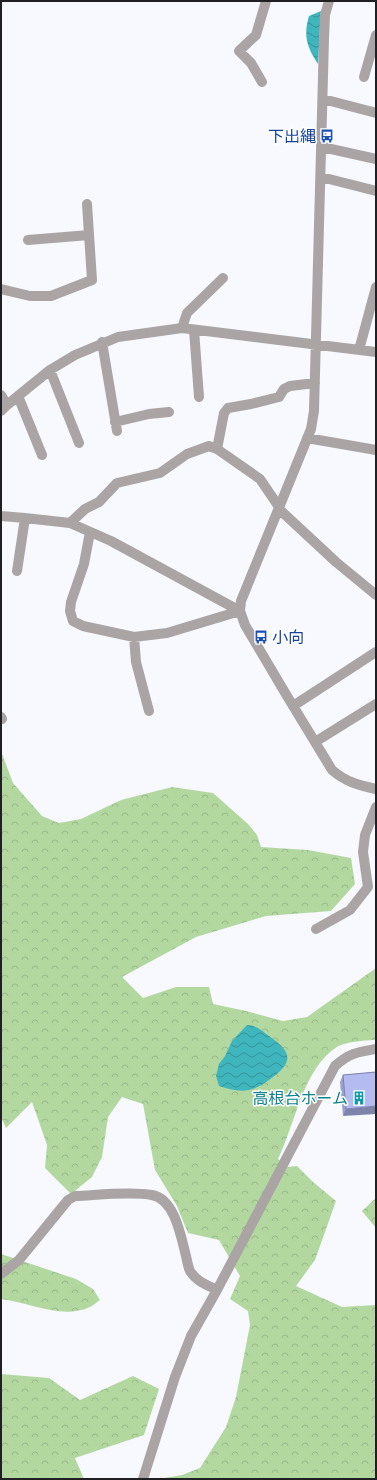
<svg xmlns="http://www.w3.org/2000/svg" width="377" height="1480" font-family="'Alegreya Sans','Noto Sans JP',sans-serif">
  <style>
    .forest { fill: url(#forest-crowns) }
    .water { fill: url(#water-waves) }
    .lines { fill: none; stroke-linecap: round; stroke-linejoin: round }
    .minor { stroke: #aaa5a4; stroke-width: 10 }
    .wall { fill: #9aa1cf }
    .shaded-wall { fill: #7d83a9 }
    .building { fill: #b3bbf1; stroke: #7d83a9 }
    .labels { text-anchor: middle; stroke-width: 3; stroke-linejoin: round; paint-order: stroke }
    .transit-label { font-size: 16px; fill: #164399; stroke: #fff; text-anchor: end }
    .culture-label { font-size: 16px; fill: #0d838f; stroke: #fff; text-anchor: end }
  </style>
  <defs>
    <pattern id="forest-crowns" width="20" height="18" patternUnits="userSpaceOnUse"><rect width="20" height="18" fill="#b2d8a0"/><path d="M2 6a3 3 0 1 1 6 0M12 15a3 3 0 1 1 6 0" fill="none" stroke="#99b98a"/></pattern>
    <pattern id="water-waves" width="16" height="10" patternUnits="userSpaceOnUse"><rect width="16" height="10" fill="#3fb5be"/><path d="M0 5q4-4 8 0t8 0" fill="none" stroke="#34939a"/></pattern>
  </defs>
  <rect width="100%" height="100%" fill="#f7f9ff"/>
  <path class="forest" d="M1 751 13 783 42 816 59 823 81 819 121 800 172 787 213 793 248 824 257 835 261 847 308 850 351 858 355 884 331 911 266 916 196 937 122 977 143 998 176 987H209L213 1004 246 1011 283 1021 307 1017 376 968V1040C367 1040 344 1042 337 1047 303 1068 295 1125 278 1159L288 1167 297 1166 313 1182 336 1201 315 1260 296 1286 342 1307 376 1305V1479H158L182 1475 200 1468 226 1427 236 1397 250 1325 248 1311 230 1299 240 1276 219 1240 188 1233 177 1206 155 1170 143 1104 122 1097 108 1117 102 1157 92 1177 71 1194 45 1168 47 1145 32 1102 6 1128 1 1117Z
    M376 1198V1228L362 1211Z
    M1 1254 76 1279 93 1289 100 1300C97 1302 93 1306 90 1307 62 1320 29 1302 1 1299Z
    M1 1374 49 1378 80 1400 133 1376 159 1389 144 1435 75 1458 84 1479H1Z"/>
  <path class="water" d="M321 11 318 64C307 47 303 36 309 16Z
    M247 1025C256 1025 262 1031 269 1036 289 1050 296 1060 273 1077 265 1083 258 1088 249 1090 238 1092 229 1089 219 1086L216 1076 219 1064 225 1056 232 1041Z"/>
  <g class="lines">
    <path class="minor" d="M329 1 325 15 324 39 314 411 311 429 241 601 240 611 245 625 287 696 332 770C346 782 358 785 376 789
      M364 77 376 35
      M262 82 251 63 239 51 256 35 266 1
      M323 99 376 113
      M322 147 376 159
      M321 177 376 191
      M28 240 89 235
      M1 289 30 296H51L92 280 87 204
      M182 328 187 313 223 278
      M194 330 199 397
      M102 342 117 431
      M359 350 376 287
      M50 370 79 443
      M1 395 7 405
      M18 396 42 455
      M1 411 7 405 50 370 75 355 118 337 182 328 376 352
      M115 422 149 414 169 412
      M307 438 376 450
      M217 449 224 413 228 408 251 404 279 397 284 389 290 386 315 383
      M279 509 336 562 376 595
      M1 516 25 518 70 523 111 541 240 611
      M70 523 85 509 99 502 117 483 160 473 187 454 209 446 217 449 260 479 279 507
      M90 532 84 564 71 602 70 611 73 621 83 626 134 637 167 633 240 611
      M17 571 25 518
      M134 637 136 662 149 711
      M293 706 376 652
      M1 717 2 719
      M315 742 376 704
      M316 929 350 910 368 887 363 852 365 835 376 807
      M1 1274 19 1260 68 1200 75 1196C98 1195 131 1191 152 1195 175 1199 181 1237 186 1256 187 1260 188 1267 190 1271 196 1281 207 1285 217 1290
      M143 1479 175 1377 191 1336 217 1290 335 1066C349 1053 358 1052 376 1049"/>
  </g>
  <path class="wall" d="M376 1072 343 1116 340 1082 343 1075Z"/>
  <path class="shaded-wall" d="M376 1106V1114L343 1116 346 1109Z"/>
  <path class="building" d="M376 1072V1106L346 1109 343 1075Z"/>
  <defs>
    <g id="bus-bare" transform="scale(1.08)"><path d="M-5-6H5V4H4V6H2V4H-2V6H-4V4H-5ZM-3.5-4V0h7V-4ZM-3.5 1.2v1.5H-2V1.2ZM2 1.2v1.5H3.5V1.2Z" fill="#1a4fb4" stroke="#fff" stroke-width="2.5" paint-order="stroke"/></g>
    <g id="building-bare" transform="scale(1.08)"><path d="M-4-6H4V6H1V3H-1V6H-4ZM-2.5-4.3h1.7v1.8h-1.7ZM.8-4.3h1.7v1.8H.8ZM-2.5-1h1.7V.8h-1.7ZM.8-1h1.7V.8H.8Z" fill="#0f9aa8" stroke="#fff" stroke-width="2.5" paint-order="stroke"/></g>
  </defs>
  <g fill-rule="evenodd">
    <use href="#bus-bare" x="327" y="136"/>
    <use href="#bus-bare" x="261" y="637"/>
    <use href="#building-bare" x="359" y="1098"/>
  </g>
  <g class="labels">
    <g class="transit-label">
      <text x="316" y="142">下出縄</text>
      <text x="272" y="643" text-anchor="start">小向</text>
    </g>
    <g class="culture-label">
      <text x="348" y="1104">高根台ホーム</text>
    </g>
  </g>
  <rect width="377" height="1480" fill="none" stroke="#202024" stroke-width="4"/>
</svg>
